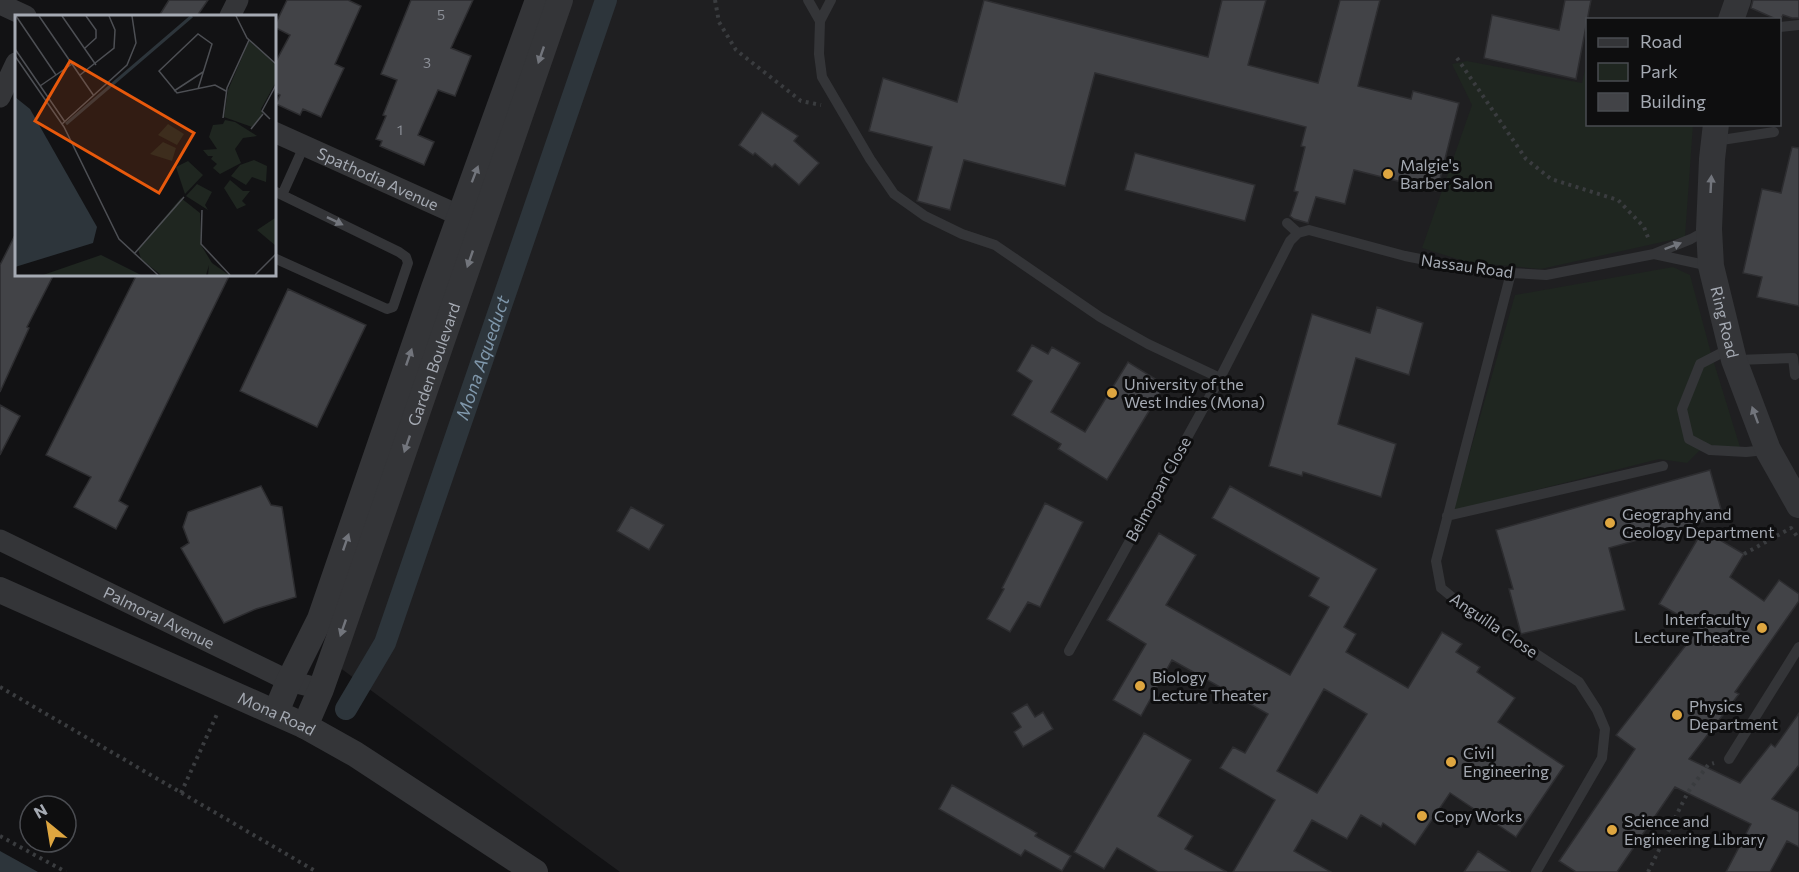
<svg xmlns="http://www.w3.org/2000/svg" width="1799" height="872" font-family="Commissioner,sans-serif">
  <style>
    .built { fill: #1f1f21; fill-rule: evenodd }
    .green { fill: #1f2620 }
    .water { fill: #2d353b }
    .lines { fill: none; stroke-linecap: round; stroke-linejoin: round }
    .canal { stroke: #2d353b; stroke-width: 22 }
    .building { fill: #424347; stroke: #2d2d30; stroke-width: 1.5; fill-rule: evenodd }
    .path { stroke: #3a3c3f; stroke-width: 4; stroke-dasharray: 3 4.5; stroke-linecap: butt }
    .service { stroke: #343538; stroke-width: 10 }
    .minor { stroke: #343538; stroke-width: 21 }
    .tertiary { stroke: #343538; stroke-width: 26 }
    .oneway { fill: #72757c }
    .poi-dot { fill: #dea640; stroke: #0e0e0f; stroke-width: 2 }
    .labels { text-anchor: middle; stroke-width: 6; stroke-linejoin: round; paint-order: stroke }
    .number-label { font-size: 14px; fill: #8c9098 }
    .poi-label { font-size: 16px; fill: #a5aab3; stroke: #0e0e0f; text-anchor: start }
    .street-label { font-size: 16px; fill: #a5aab3; stroke: #0e0e0f }
    .water-label { font-size: 18px; font-style: italic; fill: #7f97ab; stroke: #0e0e0f }
    .inset-river { fill: none; stroke: #2d353b; stroke-width: 3 }
    .inset-road { fill: none; stroke: #4d4f54; stroke-width: 1.5 }
    .view { fill: #e8590c; fill-opacity: 0.15; stroke: #e8590c; stroke-width: 3 }
    .inset-edge { fill: none; stroke: #a5aab3; stroke-width: 3 }
  </style>
  <rect width="100%" height="100%" fill="#121214"/>
  <path class="built" d="M562 0H1799V872H620L332 662ZM1588 20H1780V124H1588Z"/>
  <path class="green" d="M1467 61 1582 83 1587 62 1588 124 1693 125 1685 237 1541 269 1467 262 1422 248 1472 105 1452 64Z
    M1673 267 1690 275 1711 353 1740 447 1699 451 1687 463 1659 459 1453 511 1515 295Z"/>
  <path class="water" d="M0 851 38 872H0Z"/>
  <g class="lines">
    <path class="canal" id="s1" d="M346 709 385 643 606 0"/>
  </g>
  <path class="building" d="M169 0H208L197 16H159Z
    M287 0H348L361 6 335 64 344 68 321 117 303 109 300 115 276 104 280 95 274 92V65L290 35 274 27Z
    M411 0H473L451 48 471 56 455 96 438 90 418 135 434 142 424 165 380 146 382 141 376 139 386 116 383 115 397 80 381 74Z
    M984 0 1208 57 1222 0H1266L1248 65 1318 83 1340 0H1380L1358 86 1411 99 1413 91 1459 103 1437 191 1354 170 1345 204 1316 197 1308 223 1294 219 1290 216 1298 192 1294 191 1305 147 1301 146 1306 127 1095 73 1065 186 964 160 950 210 917 201 932 147 869 131 883 78 957 102Z
    M1565 0H1591L1576 79 1484 58 1492 15 1559 30Z
    M1753 0H1799V18H1792L1783 15 1781 19 1778 20 1751 8Z
    M762 112 798 136 794 141 819 163 799 185 775 164 772 167 755 153 753 155 739 145Z
    M1792 147 1799 148V306L1757 297 1762 277 1743 273 1762 189 1781 193Z
    M1135 153 1255 185 1245 221 1125 190Z
    M16 233V274H54L27 327 29 328 0 392V265Z
    M137 274H230L119 501 128 506 116 529 74 507 91 477 46 455Z
    M288 289 366 325 317 427 240 391Z
    M1377 307 1423 323 1409 375 1356 358 1338 424 1396 444 1381 497 1303 472 1302 476 1269 466 1312 314 1370 333Z
    M1032 345 1048 354 1052 347 1080 363 1051 412 1085 432 1128 362 1165 385 1107 480 1058 449 1061 444 1012 415 1032 381 1017 371Z
    M0 405 20 416 0 455Z
    M1710 470 1723 516 1609 548 1625 610 1521 634 1509 589H1513L1496 530Z
    M261 486 271 505 282 507 296 597 256 609 224 623 181 548 189 543 183 527 188 512Z
    M1230 486 1377 569 1344 627 1356 634 1346 652 1408 688 1442 632 1462 644 1456 652 1480 667 1477 672 1515 698 1498 722 1564 766 1516 837 1450 793 1415 845 1383 823 1381 827 1361 815 1347 839 1312 820 1294 851 1331 872H1233L1275 800 1220 768 1233 747 1245 753 1268 714 1172 660 1141 716 1113 700 1146 644 1107 620 1159 533 1196 555 1166 605 1290 675 1329 607 1309 596 1319 578 1212 518ZM1324 689 1367 714 1317 793 1277 771Z
    M1045 503 1083 522 1040 607 1028 602 1010 632 987 619 1004 589 1002 588Z
    M631 507 664 525 649 550 617 531Z
    M1703 530 1744 554 1730 577 1764 601 1779 580 1799 594V601L1735 692 1739 694 1689 759 1740 783 1771 744 1775 747 1799 713V765L1772 799 1799 812V847L1787 841 1770 872H1726L1751 824 1675 787 1617 872H1576L1559 861 1635 749 1616 735 1700 627 1659 604Z
    M1027 704 1035 717 1043 712 1053 729 1023 747 1014 732 1021 727 1012 713Z
    M1144 733 1191 760 1158 816 1193 836 1185 849 1227 872H1158L1117 848 1104 869 1074 852Z
    M952 785 1037 833 1035 836 1071 856 1062 871 1025 850 1021 856 939 809Z
    M1478 851 1510 872H1464Z"/>
  <g class="lines">
    <path class="path" d="M715 0 719 22 736 50 801 101 821 105
      M1457 58 1526 159 1551 179 1618 200 1644 227 1649 240
      M1744 554 1791 528 1799 539
      M0 687 317 872
      M181 793 218 712
      M0 836 66 872
      M1648 872 1688 792 1708 765 1714 763"/>
    <path class="service" d="M808 0 820 21
      M831 0 820 21 819 54 822 77 870 159 894 194 925 216 962 234 995 245 1100 317 1148 344 1220 378
      M1780 27 1799 25
      M1715 141 1774 132
      M274 191 399 252 406 257 408 263 393 307 387 309 274 258
      M282 195 304 146
      M1287 223 1298 233 1309 230 1405 256 1482 271 1511 273 1546 275 1654 254
      M1709 229 1691 239 1654 254 1710 266
      M1511 273 1436 561 1441 588 1463 606 1579 682 1597 710 1605 729 1602 758 1536 872
      M1731 348 1700 364 1682 409 1689 439 1710 450 1746 452 1766 450
      M1736 360 1793 358 1795 375
      M1447 516 1663 466
      M1069 651 1220 378 1290 241 1298 233
      M1729 759 1799 647"/>
    <g class="minor">
      <path d="M0 4 26 16"/>
      <path d="M230 16 238 0"/>
      <path d="M0 97 16 63"/>
      <path id="s2" d="M274 132 474 222"/>
      <path id="s3" d="M0 540 289 681 321 689"/>
    </g>
    <g class="tertiary">
      <path d="M1731 20 1738 0"/>
      <path id="s4" d="M1716 124 1712 159 1709 229 1711 266 1734 360 1768 450 1799 505"/>
      <path id="s5" d="M0 590 305 726 355 754 535 872"/>
      <path d="M276 712 289 681 320 619 434 288 538 0"/>
      <path id="s6" d="M305 726 321 689 338 641 560 0"/>
    </g>
  </g>
  <defs><path id="oneway-solid" d="M-6-.8H1V-3.2L6.5 0L1 3.2V.8H-6Z" transform="scale(1.5)"/></defs>
  <g class="oneway">
    <use href="#oneway-solid" transform="translate(541 55) rotate(109)"/>
    <use href="#oneway-solid" transform="translate(475 174) rotate(-69)"/>
    <use href="#oneway-solid" transform="translate(1711 184) rotate(-87)"/>
    <use href="#oneway-solid" transform="translate(335 221) rotate(26)"/>
    <use href="#oneway-solid" transform="translate(1673 246) rotate(-21)"/>
    <use href="#oneway-solid" transform="translate(470 259) rotate(109)"/>
    <use href="#oneway-solid" transform="translate(409 357) rotate(-71)"/>
    <use href="#oneway-solid" transform="translate(1755 415) rotate(-110)"/>
    <use href="#oneway-solid" transform="translate(407 444) rotate(109)"/>
    <use href="#oneway-solid" transform="translate(346 542) rotate(-71)"/>
    <use href="#oneway-solid" transform="translate(343 628) rotate(109)"/>
  </g>
  <g class="poi-dot">
    <circle cx="1388" cy="174" r="6"/>
    <circle cx="1112" cy="393" r="6"/>
    <circle cx="1610" cy="523" r="6"/>
    <circle cx="1762" cy="628" r="6"/>
    <circle cx="1140" cy="686" r="6"/>
    <circle cx="1677" cy="715" r="6"/>
    <circle cx="1451" cy="762" r="6"/>
    <circle cx="1422" cy="816" r="6"/>
    <circle cx="1612" cy="830" r="6"/>
  </g>
  <g class="labels">
    <g class="number-label">
      <text x="441" y="20">5</text>
      <text x="427" y="68">3</text>
      <text x="400" y="135">1</text>
    </g>
    <g class="poi-label">
      <text x="1400" y="171">Malgie's<tspan x="1400" dy="18">Barber Salon</tspan></text>
      <text x="1124" y="390">University of the<tspan x="1124" dy="18">West Indies (Mona)</tspan></text>
      <text x="1622" y="520">Geography and<tspan x="1622" dy="18">Geology Department</tspan></text>
      <text x="1750" y="625" text-anchor="end">Interfaculty<tspan x="1750" dy="18">Lecture Theatre</tspan></text>
      <text x="1152" y="683">Biology<tspan x="1152" dy="18">Lecture Theater</tspan></text>
      <text x="1689" y="712">Physics<tspan x="1689" dy="18">Department</tspan></text>
      <text x="1463" y="759">Civil<tspan x="1463" dy="18">Engineering</tspan></text>
      <text x="1434" y="822">Copy Works</text>
      <text x="1624" y="827">Science and<tspan x="1624" dy="18">Engineering Library</tspan></text>
    </g>
    <g class="street-label">
      <text dy="6" stroke="none"><textPath href="#s2" startOffset="114">Spathodia Avenue</textPath></text>
      <text transform="translate(1467 266) rotate(8)" y="6">Nassau Road</text>
      <text dy="6" stroke="none"><textPath href="#s4" startOffset="200">Ring Road</textPath></text>
      <text dy="6" stroke="none"><textPath href="#s6" startOffset="384">Garden Boulevard</textPath></text>
      <text transform="translate(1158 489) rotate(-61)" y="6">Belmopan Close</text>
      <text dy="6" stroke="none"><textPath href="#s3" startOffset="177">Palmoral Avenue</textPath></text>
      <text transform="translate(1494 625) rotate(34)" y="6">Anguilla Close</text>
      <text dy="6" stroke="none"><textPath href="#s5" startOffset="303">Mona Road</textPath></text>
    </g>
    <g class="water-label">
      <text dy="6" stroke="none"><textPath href="#s1" startOffset="378">Mona Aqueduct</textPath></text>
    </g>
  </g>
  <g transform="translate(15 15)">
    <rect width="261" height="261" fill="#121214"/>
    <path d="M234 26 261 49V67L246 94 248 100 237 112 209 102 213 75ZM210 105 220 107 242 121 228 123 220 134 226 148 205 159 198 153 202 149 196 144 198 141H193L188 135 202 134 194 122 198 110 208 109ZM153 109 169 119 162 130 143 120ZM148 127 161 133 157 146 135 139ZM239 145 252 151 251 167 237 162 231 170 216 161 225 150ZM173 146 188 160 170 179 161 152ZM215 165 228 176H235L227 186 231 190 222 194 209 173ZM182 169 197 177 190 190 193 195 171 181ZM166 183 185 198 186 230 197 248 214 260H193L194 250 191 260H146L126 244 123 234ZM260 203 261 204V231L242 215ZM86 240 126 260H28Z" fill="#1f2620"/>
    <path d="M0 82 15 94 82 212 78 228 0 252Z" fill="#2d353b"/>
    <path class="inset-river" d="M51 109 177 1"/>
    <path class="inset-road" d="M1 1 41 60M24 1 79 81M47 1 81 50M221 1 232 23 261 49M70 33 81 23V15L71 1M0 34 50 107M0 41 49 112 104 224 143 260M65 60 99 33 100 15 94 1M25 71 57 49M183 74 197 29 183 19 144 56 162 78 200 70 211 76M159 76 188 57M208 103 212 73 234 25M255 104 247 96 261 70M47 109 112 50 121 28 117 1M236 114 248 99M187 195 186 229 215 260M119 239 169 182M240 260 261 239"/>
    <path class="view" d="M55 46 179 118 144 178 20 106Z"/>
    <rect width="261" height="261" class="inset-edge"/>
  </g>
  <rect x="1586" y="18" width="195" height="108" fill="#0e0e0f" stroke="#4a4c51" stroke-width="1.5"/>
  <rect x="1598" y="38" width="30" height="9" fill="#343538" stroke="#4a4c51" stroke-width="1.5"/>
  <text x="1640" y="48" font-size="18" fill="#a5aab3">Road</text>
  <rect x="1598" y="63" width="30" height="18" fill="#1f2620" stroke="#4a4c51" stroke-width="1.5"/>
  <text x="1640" y="78" font-size="18" fill="#a5aab3">Park</text>
  <rect x="1598" y="93" width="30" height="18" fill="#424347" stroke="#4a4c51" stroke-width="1.5"/>
  <text x="1640" y="108" font-size="18" fill="#a5aab3">Building</text>
  <g transform="translate(48 824) rotate(330)"><circle r="28" fill="#0e0e0f" stroke="#4a4c51" stroke-width="1.5"/>
  <path d="M0-4.5L10 22L0 15L-10 22Z" fill="#dea640"/>
  <text y="-9" font-size="16" font-weight="bold" text-anchor="middle" fill="#a5aab3">N</text>
  </g>
</svg>
